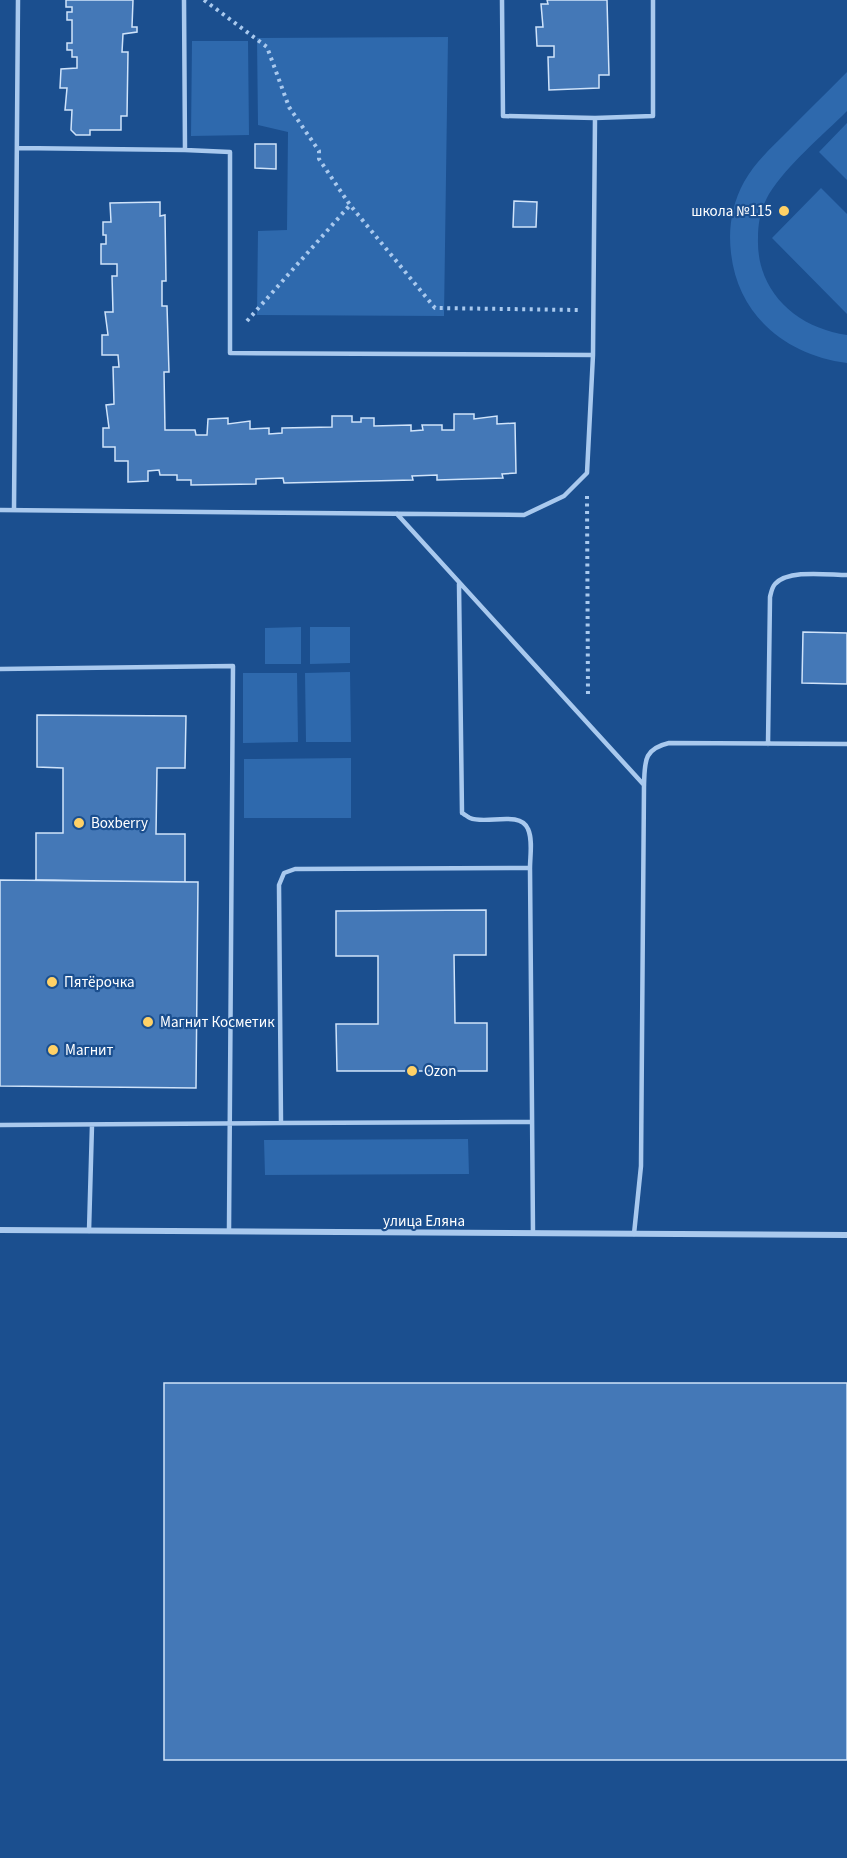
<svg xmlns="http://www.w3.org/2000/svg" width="847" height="1858" font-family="'Source Sans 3',sans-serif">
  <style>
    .green { fill: #2e69ad }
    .building { fill: #4478b7; stroke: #cfe3fa; stroke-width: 1.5 }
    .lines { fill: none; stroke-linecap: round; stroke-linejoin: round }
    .path { stroke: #a9c9ee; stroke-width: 4; stroke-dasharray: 3 4.5; stroke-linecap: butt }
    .service { stroke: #a9c9ee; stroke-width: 4.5 }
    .minor { stroke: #a9c9ee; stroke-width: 6 }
    .poi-dot { fill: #ffd166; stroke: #1b4f8f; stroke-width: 2 }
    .labels { text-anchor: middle; stroke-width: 4.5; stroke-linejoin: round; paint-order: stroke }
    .poi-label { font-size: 15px; fill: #fff; stroke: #1b4f8f; text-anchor: start }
    .street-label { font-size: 15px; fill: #fff; stroke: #1b4f8f }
  </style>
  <rect width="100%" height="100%" fill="#1b4f8f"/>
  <path class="green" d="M448 37 444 316 257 315 258 231 287 230 288 132 258 125 257 38Z
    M192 41H248L249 135 191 136Z
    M847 72V111C821 137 789 163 769 194 761 208 758 222 758 238 756 291 796 328 847 335V363C786 355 738 316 731 253 728 228 732 204 744 182 755 162 773 146 789 130 808 111 828 91 847 72Z
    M847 123V180L819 152Z
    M821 188 847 214V314L772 238Z
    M301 627V664H265V628Z
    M310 627H350V663L310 664Z
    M350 672 351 742H306L305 673Z
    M243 673H297L298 742 243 743Z
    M351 758V818H244V759Z
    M468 1139 469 1174 265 1175 264 1140Z"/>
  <path class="building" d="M66 0H133L132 27H137V32L123 34 122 52H128L127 116H121V130H90V135H76L71 130 72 110H65L67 88H60L61 69 77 68V57H72V50H67V43H72V20H67V12H72V7H66Z
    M547 0H607L609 75H599V88L549 90 548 57H554V46H537L536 27H543L541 4H548Z
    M255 144H276V169L255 168Z
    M514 201 537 202 536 227H513Z
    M160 202V216L165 215 166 281H162V306H167L169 372H164L165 430H195L196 435H207L208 419 228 418V424L250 421V429L269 428V434L282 433V428L332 427V416H352V422H361V418H374V426L411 425V431L423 430 422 425H442V430H454V414H474V419L497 416V424L515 423 516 473 502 474 503 478 437 480V475L412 476 413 480 284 483 283 478 256 479V484L191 485V480H177V475H160L159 470 148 471V481L128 482V461H115V447H103V428H109L106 405 114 404 113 367H119L118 355H102V335H108L105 312H113L112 276H117V264H101V244H106V235H103V222H111L110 203Z
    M803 632 847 633V684L802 683Z
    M37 715 186 716 185 768H157L156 834H185V882L36 880V833H63V768L37 767Z
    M0 880 198 882 196 1088 0 1086Z
    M486 910V955H454L455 1023H487V1071H337L336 1024H378V956H336V911Z
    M164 1383H847V1760H164Z"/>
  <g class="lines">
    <path class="path" d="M204 0 267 47 289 107 319 151V159L350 205 435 308 578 310
      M247 321 350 205
      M587 496 588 698"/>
    <path class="service" d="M595 118 653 116V0
      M17 148 185 150 184 0
      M185 150 230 152V353L593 355
      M0 510 524 515 564 496 587 473 593 355 595 118 503 116 502 0
      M14 510 18 0
      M397 514 644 785
      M459 584 462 813C463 813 469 818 470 818 486 825 520 810 528 829 533 840 530 856 530 868
      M0 669 233 666 229 1231
      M768 744 770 597C771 593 772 587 775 584 789 569 828 575 847 575
      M532 1122 281 1123 279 885 284 873 295 869 530 868 533 1233
      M0 1125 281 1123
      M89 1231 92 1125
      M634 1234 641 1166 644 785C645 762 643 749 669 743L847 744"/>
    <path class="minor" d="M0 1230 847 1235"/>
  </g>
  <g class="poi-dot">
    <circle cx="784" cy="211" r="6"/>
    <circle cx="79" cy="823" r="6"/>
    <circle cx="52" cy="982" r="6"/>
    <circle cx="148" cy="1022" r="6"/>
    <circle cx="53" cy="1050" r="6"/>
    <circle cx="412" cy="1071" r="6"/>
  </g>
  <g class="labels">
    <g class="poi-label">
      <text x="772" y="216" text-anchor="end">школа №115</text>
      <text x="91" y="828">Boxberry</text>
      <text x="64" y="987">Пятёрочка</text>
      <text x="160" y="1027">Магнит Косметик</text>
      <text x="65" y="1055">Магнит</text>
      <text x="424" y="1076">Ozon</text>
    </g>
    <g class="street-label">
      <text x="424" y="1226">улица Еляна</text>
    </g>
  </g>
</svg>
